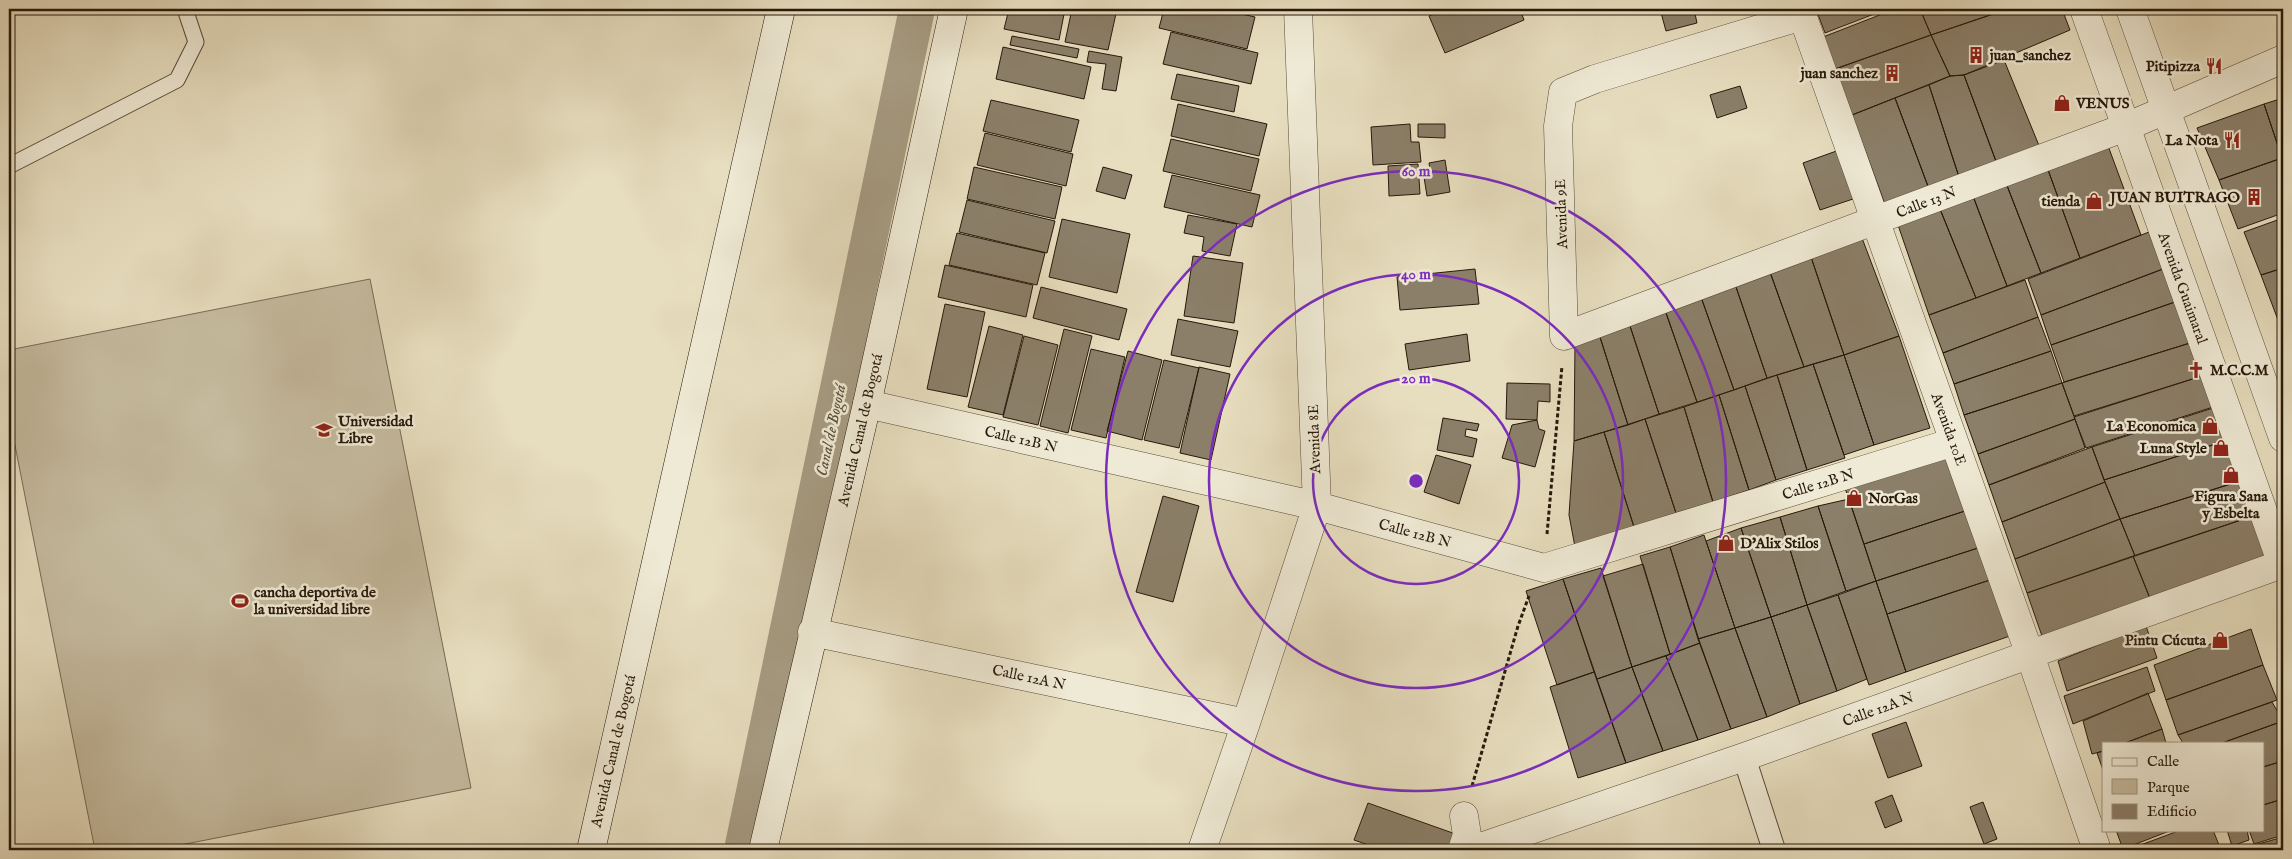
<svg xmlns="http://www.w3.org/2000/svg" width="2292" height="859" font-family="'IM FELL English',serif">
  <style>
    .green { fill: #c6bca0; stroke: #766a56 }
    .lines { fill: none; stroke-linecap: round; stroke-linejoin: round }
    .canal { stroke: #a69b82; stroke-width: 36 }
    .building { fill: #8b7f69; stroke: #27180b }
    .service-casing { stroke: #574a38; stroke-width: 17 }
    .pedestrian-casing { stroke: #574a38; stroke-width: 24 }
    .minor-casing { stroke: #574a38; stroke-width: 29 }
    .tertiary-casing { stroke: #574a38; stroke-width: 29 }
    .secondary-casing { stroke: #27180b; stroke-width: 29 }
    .path { stroke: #27180b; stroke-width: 3; stroke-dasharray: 4 2.5; stroke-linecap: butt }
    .service { stroke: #efead5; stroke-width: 15 }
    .pedestrian { stroke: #efead5; stroke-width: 22 }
    .minor { stroke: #efead5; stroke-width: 28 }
    .tertiary { stroke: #efead5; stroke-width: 28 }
    .secondary { stroke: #efead5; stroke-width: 28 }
    .ring { fill: none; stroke: #7b2cbf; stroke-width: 2.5 }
    .labels { text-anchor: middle; stroke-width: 5; stroke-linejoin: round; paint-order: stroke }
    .poi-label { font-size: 15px; font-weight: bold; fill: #27180b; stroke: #efead5; text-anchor: end }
    .street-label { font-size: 15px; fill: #27180b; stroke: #efead5 }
    .water-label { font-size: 16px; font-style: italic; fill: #5a4c3b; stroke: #efead5 }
    .centre { fill: #7b2cbf; stroke: #efead5; stroke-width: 2.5 }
    .ring-label { font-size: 15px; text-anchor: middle; font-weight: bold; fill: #7b2cbf; stroke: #efead5; stroke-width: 5; stroke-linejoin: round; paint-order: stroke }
  </style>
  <rect width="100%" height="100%" fill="#e7debf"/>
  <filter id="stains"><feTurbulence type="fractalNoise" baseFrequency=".004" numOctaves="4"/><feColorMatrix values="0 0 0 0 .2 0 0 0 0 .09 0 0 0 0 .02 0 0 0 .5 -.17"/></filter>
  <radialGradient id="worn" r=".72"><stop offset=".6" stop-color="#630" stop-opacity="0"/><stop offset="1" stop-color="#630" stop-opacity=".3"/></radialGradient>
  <path class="green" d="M370 279 471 788 155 850H95L9 415V350Z"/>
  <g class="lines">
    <path class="canal" d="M742 850 917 9"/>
  </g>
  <path class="building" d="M1009 9H1065L1059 40 1004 29Z
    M1072 9H1117L1108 50 1065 42Z
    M1164 9H1220L1255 17 1247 49 1159 28Z
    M1445 9H1520L1524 20 1445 53 1429 16Z
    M1660 9H1694L1697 23 1666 31Z
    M1816 9H1887L1825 33Z
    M1895 9H1920L1931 35 1835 69 1823 37Z
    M1920 9H2008L1931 35Z
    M2008 9H2062L2070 30 1964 75 1950 76 1931 35Z
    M1171 32 1258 53 1251 84 1163 64Z
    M1931 35 1950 76 1852 115 1835 69Z
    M1012 36 1079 49 1077 58 1010 45Z
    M1003 47 1091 67 1084 99 996 79Z
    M1089 51 1122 57 1116 91 1102 89 1106 64 1087 62Z
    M2004 60 2040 148 1997 164 1964 75Z
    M1177 74 1239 86 1234 112 1171 99Z
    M1964 75 1997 164 1959 177 1929 85 1950 76Z
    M1929 85 1959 177 1929 189 1895 98Z
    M1740 86 1747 108 1717 118 1710 95Z
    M1895 98 1929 189 1886 207 1852 115Z
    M2283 98V158H2282L2264 104Z
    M991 100 1079 120 1071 152 983 131Z
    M1178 104 1267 124 1259 156 1171 136Z
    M2264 104 2282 158 2219 180 2197 128Z
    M1410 124 1411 142H1419L1421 162 1373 165 1371 127Z
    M1418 124H1445V138L1418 137Z
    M985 133 1073 154 1066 186 977 165Z
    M1171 139 1259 159 1251 191 1163 171Z
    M2107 143 2141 235 2080 258 2047 167Z
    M1842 149 1859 197 1820 210 1803 163Z
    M2282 158 2283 213 2238 229 2219 180Z
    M1445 160 1450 192 1427 196 1423 171 1430 170 1429 163Z
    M1418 164 1420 194 1389 196 1388 166Z
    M974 167 1062 187 1055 219 967 199Z
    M1103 167 1132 175 1125 199 1096 191Z
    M2047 167 2080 258 2041 273 2006 183Z
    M1172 175 1260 195 1252 227 1164 207Z
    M2006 183 2041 273 2007 286 1973 196Z
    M1973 196 2007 286 1976 298 1940 209Z
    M967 200 1055 221 1047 253 959 232Z
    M1940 209 1976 298 1929 315 1898 225Z
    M1188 215 1237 224 1230 256 1202 251 1204 237 1184 233Z
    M2283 218V268L2261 275 2244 232Z
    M1062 219 1130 234 1117 293 1049 277Z
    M2149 232 2163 269 2041 315 2028 279Z
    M957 233 1045 253 1037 285 949 265Z
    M1862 238 1899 336 1844 355 1811 257Z
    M1193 256 1243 263 1234 323 1184 316Z
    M1811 257 1844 355 1804 367 1770 272Z
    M945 265 1033 285 1026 317 938 297Z
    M2283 268V328H2281L2261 275Z
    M1475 269 1479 304 1400 310 1397 277Z
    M2163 269 2175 302 2051 345 2041 315Z
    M1770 272 1804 367 1767 378 1735 284Z
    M2025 280 2038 317 1943 353 1929 315Z
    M1735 284 1767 378 1734 390 1701 297Z
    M1041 287 1127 309 1119 340 1033 318Z
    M1701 297 1734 390 1697 402 1665 310Z
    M2175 302 2190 343 2064 382 2051 345Z
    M945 304 985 312 967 397 927 389Z
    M1665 310 1697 402 1659 414 1629 323Z
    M2038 317 2051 351 1954 384 1943 353Z
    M1178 319 1238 331 1230 367 1171 355Z
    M1629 323 1659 414 1628 425 1599 334Z
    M989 326 1023 335 1003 415 968 407Z
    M1064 329 1092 336 1068 433 1040 426Z
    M1467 334 1470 361 1409 370 1405 344Z
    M1599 334 1628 425 1574 441 1575 343Z
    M1024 336 1058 345 1038 425 1003 417Z
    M1899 336 1930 428 1874 445 1844 355Z
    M2190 343 2202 376 2074 416 2062 383Z
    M1091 349 1125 357 1106 438 1071 430Z
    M1128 351 1162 360 1142 440 1107 431Z
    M2051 351 2062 383 1964 415 1954 384Z
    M1844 355 1874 445 1844 455 1813 364Z
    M1164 360 1199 368 1179 448 1144 440Z
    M1813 364 1845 458 1807 470 1777 375Z
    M1199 367 1230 374 1211 460 1180 453Z
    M1777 375 1807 470 1776 480 1745 386Z
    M2202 376 2213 407 2086 448 2074 417Z
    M1507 383 1550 384V402L1538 401 1537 420 1506 419Z
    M2062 383 2075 419 1978 454 1964 415Z
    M1745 386 1776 480 1749 490 1719 395Z
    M1719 395 1749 490 1713 502 1684 407Z
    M1684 407 1713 502 1676 513 1645 419Z
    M2213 408 2225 441 2104 480 2092 447Z
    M1443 418 1479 424 1477 431 1466 429 1465 436 1477 439 1473 457 1437 450Z
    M1645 419 1676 513 1634 527 1604 432Z
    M2075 419 2085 448 1989 485 1978 454Z
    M1537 420 1539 429 1545 431 1535 467 1502 458 1512 425Z
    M1604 432 1634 527 1575 547 1569 515 1574 441Z
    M2225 441 2240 481 2120 519 2104 480Z
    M2092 447 2105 482 2002 522 1989 485Z
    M1436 455 1471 465 1459 504 1424 492Z
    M1946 457 1965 511 1864 544 1845 488Z
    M2240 481 2253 516 2135 556 2120 519Z
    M2105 482 2120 519 2015 559 2002 522Z
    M1163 496 1199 506 1173 602 1136 592Z
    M1849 499 1876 581 1846 591 1818 506Z
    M1818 506 1846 591 1807 605 1780 517Z
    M1965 511 1978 548 1876 581 1864 544Z
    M2253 516 2268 560 2151 601 2133 556Z
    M1780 517 1807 605 1771 617 1741 528Z
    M2120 519 2135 556 2027 593 2015 559Z
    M1741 528 1771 617 1735 628 1706 541Z
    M1704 535 1735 628 1698 639 1670 547Z
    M1670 547 1700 643 1670 654 1640 556Z
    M1978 548 1990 580 1887 614 1876 581Z
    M2133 556 2151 601 2043 639 2027 593Z
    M1643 564 1670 654 1632 667 1603 576Z
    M1601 568 1632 667 1597 679 1563 579Z
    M1563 579 1594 672 1557 685 1526 591Z
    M1990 580 2010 636 1906 672 1887 614Z
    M1876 581 1906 672 1869 685 1838 595Z
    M1838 595 1867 679 1837 691 1807 605Z
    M1807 605 1837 691 1800 704 1771 617Z
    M1771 617 1800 704 1767 717 1735 628Z
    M2146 626 2157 658 2067 691 2058 661Z
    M1735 628 1767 717 1731 729 1698 639Z
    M2251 629 2263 665 2166 700 2154 665Z
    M1700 643 1731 729 1698 740 1666 656Z
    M1666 656 1698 740 1663 751 1632 667Z
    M2263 665 2277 700 2178 735 2166 700Z
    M1632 667 1663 751 1626 763 1597 679Z
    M2147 667 2155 691 2073 724 2064 696Z
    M1594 672 1626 763 1578 778 1550 687Z
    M2148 693 2162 729 2125 743H2103V751L2092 754 2083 721Z
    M2272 702 2283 721 2222 743H2183L2178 735Z
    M2283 721V761L2263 767V743H2222Z
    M1906 722 1922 766 1888 778 1872 734Z
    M2162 729 2166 743H2125Z
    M2103 751V770L2097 753Z
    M2283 761V799L2263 805V767Z
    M1892 795 1902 821 1885 828 1875 802Z
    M2283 799V835L2254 844 2249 830H2263V805Z
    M1983 802 1997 839 1984 844 1970 807Z
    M1368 803 1464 837 1460 850H1383L1354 840Z
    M2116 830H2172L2123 849Z
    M2181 830H2213L2221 850H2127Z
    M2227 830H2247L2249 840 2232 846Z
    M2283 837V850H2241V849Z"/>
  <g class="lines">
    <g class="service-casing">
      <path id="service" d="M9 166 177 80 196 42 185 9"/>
    </g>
    <g class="pedestrian-casing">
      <path id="pedestrian" d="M1744 757 1774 850"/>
    </g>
    <g class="minor-casing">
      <path id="minor" d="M1800 9 2030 655 2097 850
        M1802 16 1595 79 1563 92 1558 126 1564 336 2126 127 2283 59
        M867 404 1317 506 1544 568 1954 442
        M812 632 1246 723
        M1202 850 1246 723 1317 506 1298 9
        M1462 850 1467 835 1464 816
        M1472 850 1744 757 2282 564"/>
    </g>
    <g class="tertiary-casing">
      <path id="tertiary" d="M2084 9 2283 567
        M2130 9 2283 438"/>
    </g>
    <g class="secondary-casing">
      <path id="secondary" d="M591 850 781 9
        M763 850 867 404 954 9"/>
    </g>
    <path class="path" d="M1547 534 1562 366
      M1472 786 1518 626 1529 596"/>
    <use href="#service" class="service"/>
    <use href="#pedestrian" class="pedestrian"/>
    <use href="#minor" class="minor"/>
    <use href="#tertiary" class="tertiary"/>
    <use href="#secondary" class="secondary"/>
  </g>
  <g class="ring">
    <circle cx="1416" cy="481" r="103"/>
    <circle cx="1416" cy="481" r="207"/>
    <circle cx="1416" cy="481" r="310"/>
  </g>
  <defs>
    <g id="building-bare" transform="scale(1.35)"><path d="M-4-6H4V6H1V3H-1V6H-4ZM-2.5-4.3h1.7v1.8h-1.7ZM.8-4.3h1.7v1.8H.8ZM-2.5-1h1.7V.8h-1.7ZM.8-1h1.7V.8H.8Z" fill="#8f2418" stroke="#efead5" stroke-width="2.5" paint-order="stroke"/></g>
    <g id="restaurant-bare" transform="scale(1.35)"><path d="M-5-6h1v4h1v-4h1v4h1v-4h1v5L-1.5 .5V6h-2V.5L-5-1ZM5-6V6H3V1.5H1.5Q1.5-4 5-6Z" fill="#8f2418" stroke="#efead5" stroke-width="2.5" paint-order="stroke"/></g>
    <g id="shop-bare" transform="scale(1.35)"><path d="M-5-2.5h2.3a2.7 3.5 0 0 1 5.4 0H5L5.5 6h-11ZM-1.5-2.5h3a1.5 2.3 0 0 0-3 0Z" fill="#8f2418" stroke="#efead5" stroke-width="2.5" paint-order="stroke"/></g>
    <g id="church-bare" transform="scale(1.35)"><path d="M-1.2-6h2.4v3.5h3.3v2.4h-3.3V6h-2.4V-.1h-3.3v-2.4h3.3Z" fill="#8f2418" stroke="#efead5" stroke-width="2.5" paint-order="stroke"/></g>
    <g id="university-bare" transform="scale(1.35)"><path d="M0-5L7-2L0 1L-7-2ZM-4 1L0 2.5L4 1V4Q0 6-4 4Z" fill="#8f2418" stroke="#efead5" stroke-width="2.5" paint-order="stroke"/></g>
    <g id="stadium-bare" transform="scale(1.35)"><path d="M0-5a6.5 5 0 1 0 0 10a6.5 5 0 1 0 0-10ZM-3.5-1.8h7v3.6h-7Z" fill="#8f2418" stroke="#efead5" stroke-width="2.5" paint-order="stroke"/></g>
  </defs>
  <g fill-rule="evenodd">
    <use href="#building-bare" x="1976" y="55"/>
    <use href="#restaurant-bare" x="2214" y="66"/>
    <use href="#building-bare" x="1892" y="73"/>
    <use href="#shop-bare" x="2062" y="103"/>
    <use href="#restaurant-bare" x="2232" y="140"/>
    <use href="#building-bare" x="2254" y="197"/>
    <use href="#shop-bare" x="2094" y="201"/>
    <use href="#church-bare" x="2196" y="370"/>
    <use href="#shop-bare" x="2210" y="426"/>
    <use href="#university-bare" x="324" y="430"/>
    <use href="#shop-bare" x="2221" y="448"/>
    <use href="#shop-bare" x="2231" y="475"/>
    <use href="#shop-bare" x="1854" y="498"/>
    <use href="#shop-bare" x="1726" y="543"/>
    <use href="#stadium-bare" x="240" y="601"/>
    <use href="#shop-bare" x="2220" y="640"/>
  </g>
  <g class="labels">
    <g class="poi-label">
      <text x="1990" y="60" text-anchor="start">juan_sanchez</text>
      <text x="2200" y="71">Pitipizza</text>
      <text x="1878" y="78">juan sanchez</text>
      <text x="2076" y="108" text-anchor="start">VENUS</text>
      <text x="2218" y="145">La Nota</text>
      <text x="2240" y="202">JUAN BUITRAGO</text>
      <text x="2080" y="206">tienda</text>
      <text x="2210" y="375" text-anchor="start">M.C.C.M</text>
      <text x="338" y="426" text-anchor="start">Universidad<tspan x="338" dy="17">Libre</tspan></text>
      <text x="2196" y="431">La Economica</text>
      <text x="2207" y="453">Luna Style</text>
      <text x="2231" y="501" text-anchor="middle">Figura Sana<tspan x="2231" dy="17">y Esbelta</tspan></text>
      <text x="1868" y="503" text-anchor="start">NorGas</text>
      <text x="1740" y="548" text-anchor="start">D'Alix Stilos</text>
      <text x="254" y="597" text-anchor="start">cancha deportiva de<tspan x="254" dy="17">la universidad libre</tspan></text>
      <text x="2206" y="645">Pintu Cúcuta</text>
    </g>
    <g class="street-label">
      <text transform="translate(1926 202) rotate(-21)" y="5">Calle 13 N</text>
      <text transform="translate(1561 214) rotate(-92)" y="5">Avenida 9E</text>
      <text transform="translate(2183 288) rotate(70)" y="5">Avenida Guaimaral</text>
      <text transform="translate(1949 429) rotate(70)" y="5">Avenida 10E</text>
      <text transform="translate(860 430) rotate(-77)" y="5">Avenida Canal de Bogotá</text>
      <text transform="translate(1021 439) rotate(13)" y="5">Calle 12B N</text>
      <text transform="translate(1314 439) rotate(-92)" y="5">Avenida 8E</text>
      <text transform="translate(1818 484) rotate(-17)" y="5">Calle 12B N</text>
      <text transform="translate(1415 533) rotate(15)" y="5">Calle 12B N</text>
      <text transform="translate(1029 677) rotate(12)" y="5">Calle 12A N</text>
      <text transform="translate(1878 709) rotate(-20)" y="5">Calle 12A N</text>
      <text transform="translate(613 751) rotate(-77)" y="5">Avenida Canal de Bogotá</text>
    </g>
    <g class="water-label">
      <text transform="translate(830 430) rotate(-78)" y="6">Canal de Bogotá</text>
    </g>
  </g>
  <circle cx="1416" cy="481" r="8" class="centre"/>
  <g class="ring-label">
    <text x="1416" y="176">60 m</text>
    <text x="1416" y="279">40 m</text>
    <text x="1416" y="383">20 m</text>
  </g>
  <rect width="2292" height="859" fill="none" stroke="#e7debf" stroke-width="30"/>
  <rect x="10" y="10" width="2272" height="839" fill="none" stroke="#27180b" stroke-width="2.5"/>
  <rect x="15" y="15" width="2262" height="829" fill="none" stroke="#27180b"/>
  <rect x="2102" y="742" width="162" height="90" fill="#efead5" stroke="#9f9684"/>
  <rect x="2112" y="758" width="25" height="8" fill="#efead5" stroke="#9f9684"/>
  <text x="2147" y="766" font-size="15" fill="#27180b">Calle</text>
  <rect x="2112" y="779" width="25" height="15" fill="#c6bca0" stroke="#9f9684"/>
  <text x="2147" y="792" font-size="15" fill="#27180b">Parque</text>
  <rect x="2112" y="804" width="25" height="15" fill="#8b7f69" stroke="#9f9684"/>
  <text x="2147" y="816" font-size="15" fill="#27180b">Edificio</text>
  <rect width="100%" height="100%" filter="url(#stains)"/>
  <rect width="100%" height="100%" fill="url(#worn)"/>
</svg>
